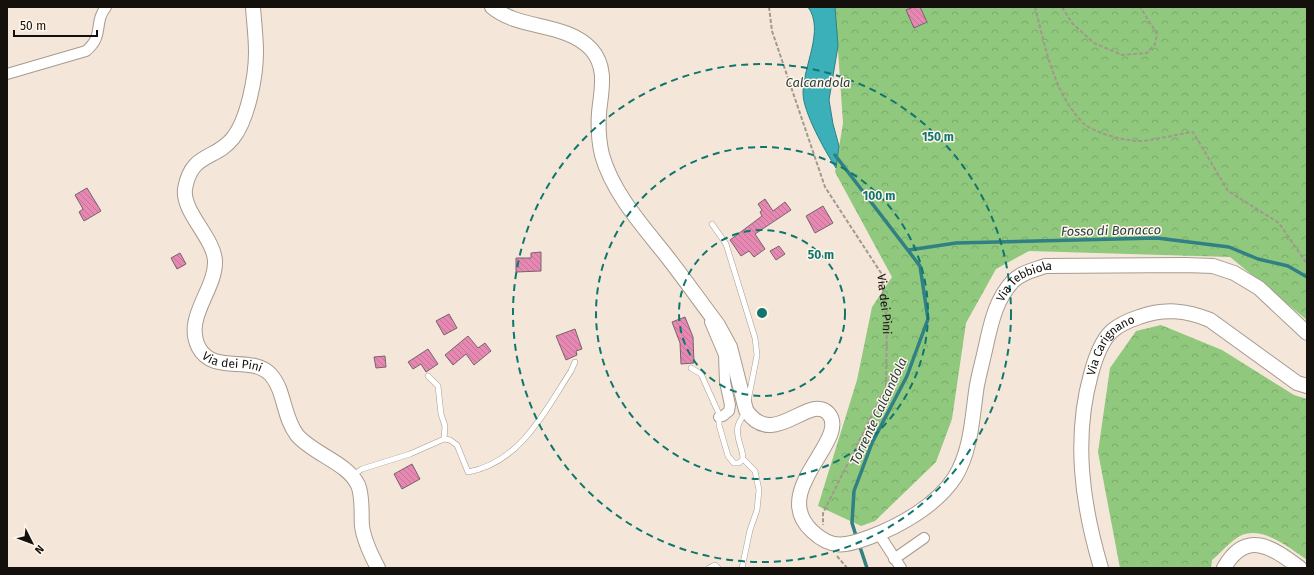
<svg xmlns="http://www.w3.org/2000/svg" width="1314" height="575" font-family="'Fira Sans',sans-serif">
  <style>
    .forest { fill: url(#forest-crowns) }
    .water { fill: #3cb0b8; stroke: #308084 }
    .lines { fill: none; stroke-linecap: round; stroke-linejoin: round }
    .stream { stroke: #308084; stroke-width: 3.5 }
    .building { fill: url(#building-back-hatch); stroke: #75646b }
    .lane-casing { stroke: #a79b8f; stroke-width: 6 }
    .street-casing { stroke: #a79b8f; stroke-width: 12 }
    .secondary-casing { stroke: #a79b8f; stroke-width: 16 }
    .path { stroke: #a2988e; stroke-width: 2; stroke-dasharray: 4 2; stroke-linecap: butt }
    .lane { stroke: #fff; stroke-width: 5 }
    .street { stroke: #fff; stroke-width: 10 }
    .secondary { stroke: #fff; stroke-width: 14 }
    .ring { fill: none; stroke: #0f766e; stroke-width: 2; stroke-dasharray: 7 5 }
    .labels { text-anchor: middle; stroke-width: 3; stroke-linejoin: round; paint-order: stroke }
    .street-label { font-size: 12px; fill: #14100c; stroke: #fff5ea }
    .water-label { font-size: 13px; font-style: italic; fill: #264042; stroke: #fff5ea }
    .centre { fill: #0f766e; stroke: #fff5ea; stroke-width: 2 }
    .ring-label { font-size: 12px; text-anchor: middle; font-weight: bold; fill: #0f766e; stroke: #fff5ea; stroke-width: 3; stroke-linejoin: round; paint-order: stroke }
  </style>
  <defs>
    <pattern id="forest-crowns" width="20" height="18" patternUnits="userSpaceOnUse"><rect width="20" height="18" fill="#90c87d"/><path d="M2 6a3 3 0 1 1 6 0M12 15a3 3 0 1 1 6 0" fill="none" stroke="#7bab6b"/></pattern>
    <pattern id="building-back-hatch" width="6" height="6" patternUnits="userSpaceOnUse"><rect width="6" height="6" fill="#e788b3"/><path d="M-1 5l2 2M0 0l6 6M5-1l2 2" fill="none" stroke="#c57499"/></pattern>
  </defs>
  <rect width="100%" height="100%" fill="#f4e7d9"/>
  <path class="forest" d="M835 7H1307V320L1230 257 1029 251 996 269 966 323 952 419 936 462 875 521 861 526 818 506 857 380 872 307 892 277 835 172 843 123Z
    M1161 325 1222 350 1294 395 1307 399V560C1290 548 1262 525 1240 536 1230 541 1221 553 1212 560L1211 568H1120L1098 452 1110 368 1136 331Z"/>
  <path class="water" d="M808 7H835L838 46 829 100 833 124 839 146 836 168C825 151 803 112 803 93 803 66 825 30 808 7Z"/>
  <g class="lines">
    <path class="stream" d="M835 155 920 266 928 319 907 376 872 443 854 491 852 523 857 539
      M909 250 956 243 1157 238 1229 247 1258 259 1288 266 1307 277
      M859 544 867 568"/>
  </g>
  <path class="building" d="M914 7H920L927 22 914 28 906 10Z
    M87 188 101 211 84 221 79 212 83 209 75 195Z
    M765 199 773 211 785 202 791 210 755 234 765 249 754 257 749 251 741 256 730 240 762 216 760 212 762 210 758 204Z
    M823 206 833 223 815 233 806 216Z
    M779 246 785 254 776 260 770 251Z
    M541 252V271L516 272V258H531V253Z
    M180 253 186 264 177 269 171 258Z
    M449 314 457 328 444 335 436 321Z
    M685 317 693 337 694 363 681 364 680 343 672 322Z
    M575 329 582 349 576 351 577 355 566 360 556 336Z
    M468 336 478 348 485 343 491 351 474 365 466 354 453 365 445 355Z
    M428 349 438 364 426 372 421 364 413 369 408 362Z
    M385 356 386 367 376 368 374 357Z
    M412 464 420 479 402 489 394 474Z"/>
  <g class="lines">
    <g class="lane-casing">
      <path id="lane" d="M712 224 726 244 755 338 757 355 748 401
        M691 368 701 374 719 414V425L728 456 734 463H739L743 459C743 448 735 437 738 426 739 421 744 416 745 411
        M428 376 438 386 441 414 445 426 444 439
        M353 475 362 469 410 454 444 439 450 440 457 445 468 472C520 463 545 411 571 371L575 362
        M709 568 715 565 718 568
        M742 568 750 530 757 510 759 490 755 471 743 459"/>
    </g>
    <g class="street-casing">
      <path id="street" d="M7 74 86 51C105 35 93 23 106 7
        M710 322 724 355 725 382 730 405 729 411 723 416 719 417
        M879 534 901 568
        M894 559 924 538"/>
    </g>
    <g class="secondary-casing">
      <g id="secondary">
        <path id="s2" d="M253 7C254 22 256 37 256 52 256 76 248 119 233 138 216 160 191 152 185 189 182 212 214 238 215 261 216 290 183 318 199 348 214 375 252 354 271 375 285 391 283 417 297 435 313 454 348 463 358 485 363 496 361 514 362 526 364 541 371 555 378 568"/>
        <path id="s3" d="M492 7C519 30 566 22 591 49 608 68 601 91 599 113 598 127 599 142 602 155 613 193 641 224 665 254 683 277 700 301 718 325L730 347 746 410C773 451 809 393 828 413 852 439 768 490 812 531 832 550 846 546 870 537 900 526 937 505 955 477 972 449 972 416 977 385 980 370 984 356 987 341 992 319 997 298 1013 281 1022 272 1034 270 1045 266L1186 265 1213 266 1234 273 1259 288 1307 333"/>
        <path id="s4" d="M1101 568C1082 504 1073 439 1091 374 1095 359 1101 341 1112 331 1120 324 1130 320 1139 317 1164 308 1186 310 1210 320L1297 383 1307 386"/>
        <path d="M1224 568C1246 529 1272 547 1300 568"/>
      </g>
    </g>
    <g class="path">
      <path id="s1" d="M769 7 772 31 825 187 881 273 887 323 886 387 823 513V525"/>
      <path d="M1035 7C1045 46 1053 91 1082 122 1091 132 1122 140 1136 141 1148 142 1178 134 1193 132L1228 191 1279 223 1307 264"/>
      <path d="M1062 7 1072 23 1094 43 1122 55 1147 53 1155 44 1157 34 1140 7"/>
      <path d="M837 556 847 568"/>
    </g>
    <use href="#lane" class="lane"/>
    <use href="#street" class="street"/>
    <use href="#secondary" class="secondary"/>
  </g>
  <g class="ring">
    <circle cx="762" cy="313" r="83"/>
    <circle cx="762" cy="313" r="166"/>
    <circle cx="762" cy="313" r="249"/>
  </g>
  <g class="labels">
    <g class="street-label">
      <text dy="4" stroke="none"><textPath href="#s3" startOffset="1122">Via Tebbiola</textPath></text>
      <text dy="4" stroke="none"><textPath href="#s1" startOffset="323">Via dei Pini</textPath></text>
      <text dy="4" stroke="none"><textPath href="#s4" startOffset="233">Via Carignano</textPath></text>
      <text dy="4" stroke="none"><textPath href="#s2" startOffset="417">Via dei Pini</textPath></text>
    </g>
    <g class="water-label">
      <text x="818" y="87">Calcandola</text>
      <text transform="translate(1111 230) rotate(-1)" y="5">Fosso di Bonacco</text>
      <text transform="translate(878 411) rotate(-65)" y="5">Torrente Calcandola</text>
    </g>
  </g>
  <circle cx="762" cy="313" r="6" class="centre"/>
  <g class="ring-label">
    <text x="938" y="141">150 m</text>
    <text x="879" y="200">100 m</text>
    <text x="821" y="259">50 m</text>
  </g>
  <rect width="1314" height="575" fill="none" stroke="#14100c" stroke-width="16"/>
  <g transform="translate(32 543) rotate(132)" stroke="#fff5ea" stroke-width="3" paint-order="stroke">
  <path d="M0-3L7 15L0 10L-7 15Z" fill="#14100c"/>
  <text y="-6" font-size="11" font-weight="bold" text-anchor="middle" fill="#14100c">N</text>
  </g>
  <path d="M14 30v6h83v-6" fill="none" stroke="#14100c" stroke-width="2"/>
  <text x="20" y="30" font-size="12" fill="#14100c" stroke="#fff5ea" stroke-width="3" paint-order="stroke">50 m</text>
</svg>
